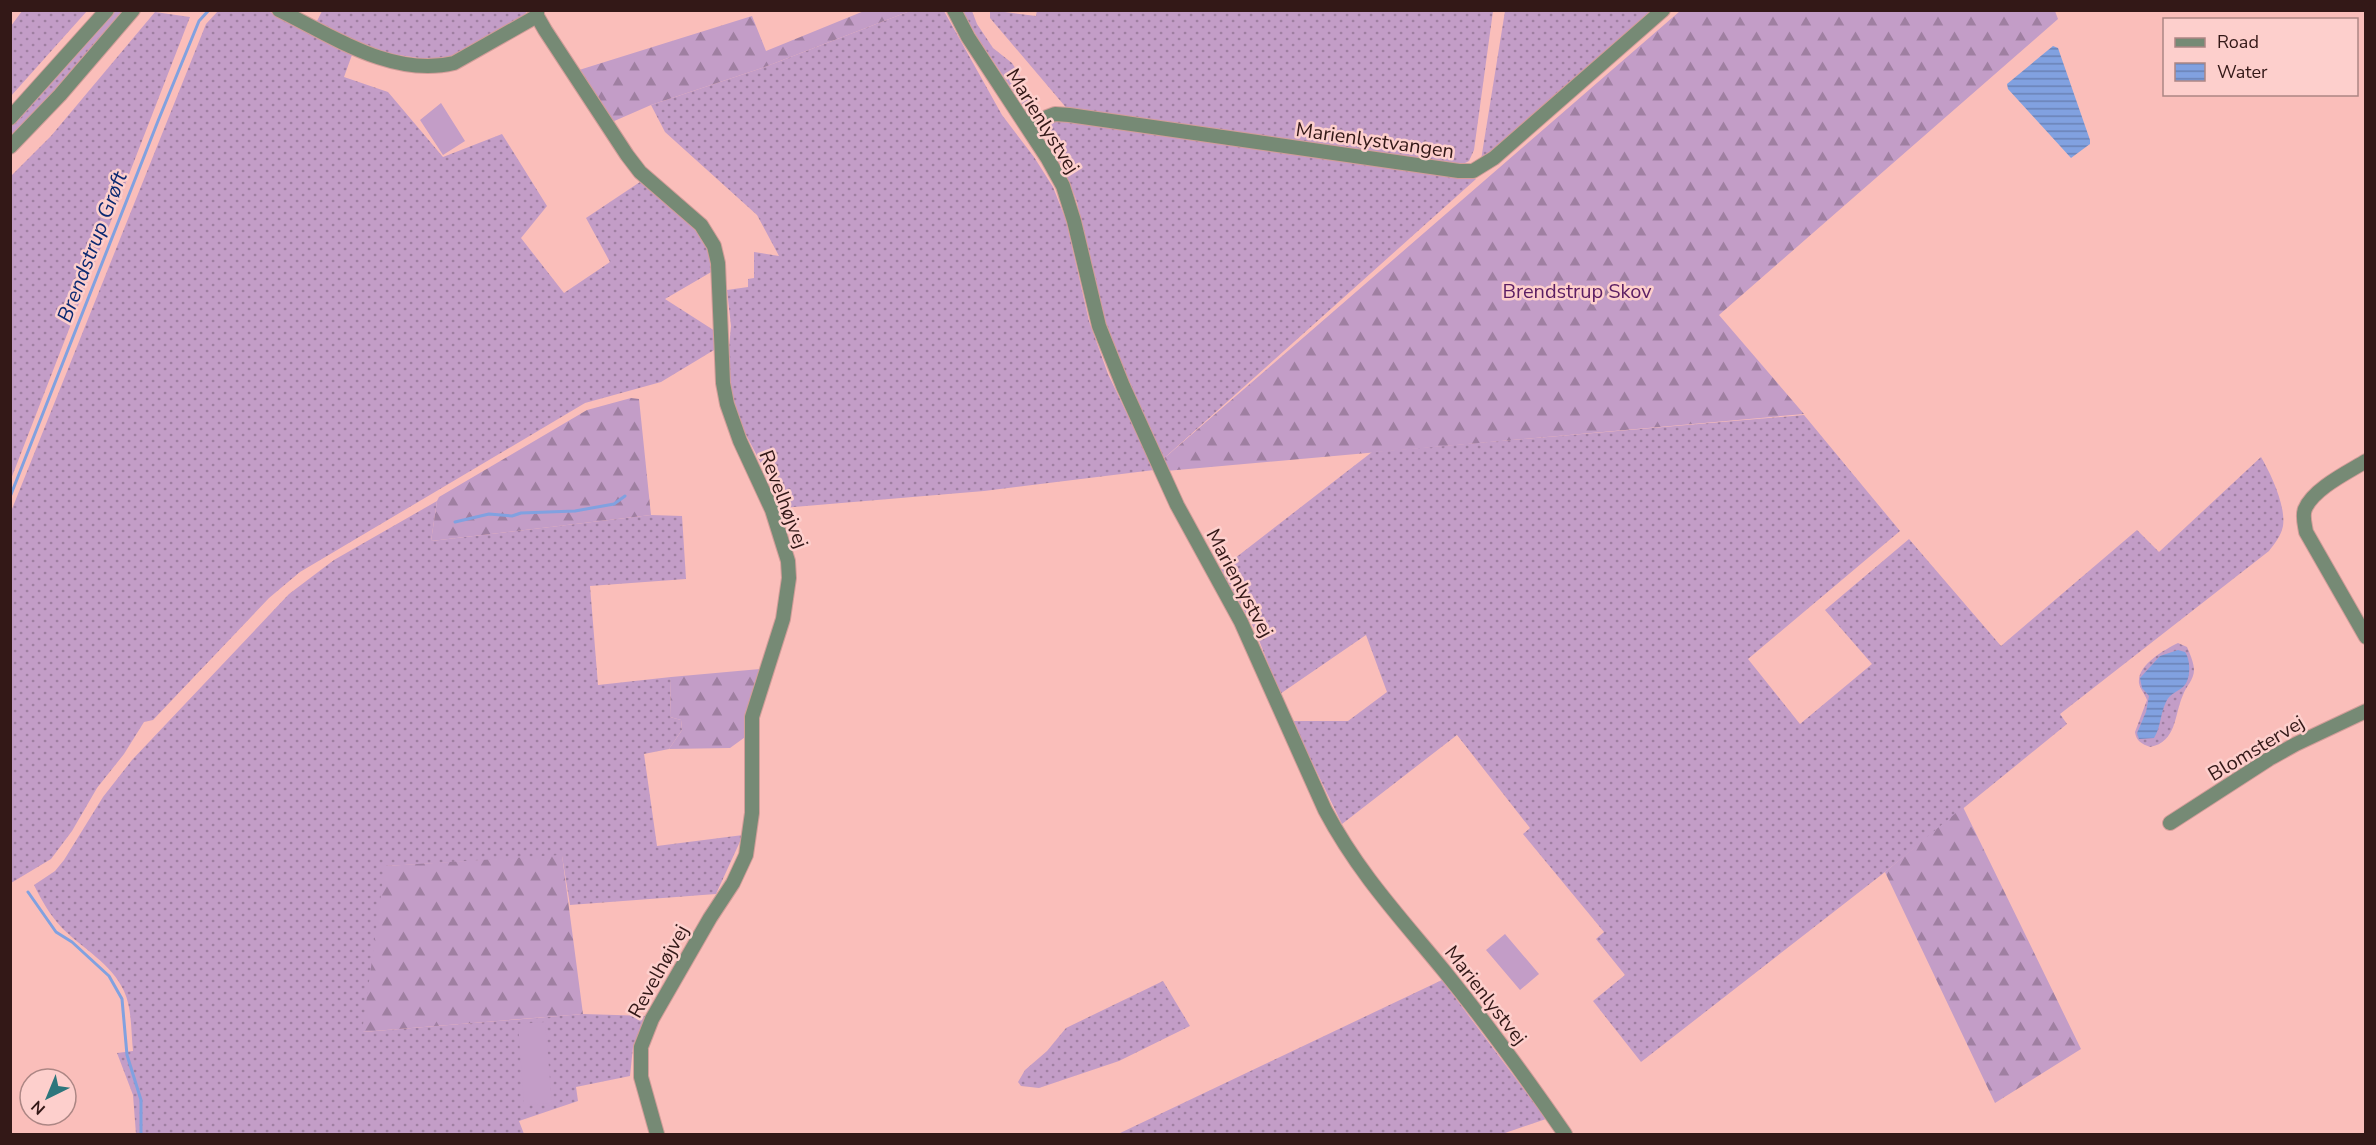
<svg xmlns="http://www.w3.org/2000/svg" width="2376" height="1145" font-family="'Nunito Sans',sans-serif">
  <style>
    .grass { fill: url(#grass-dots) }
    .forest { fill: url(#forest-firs) }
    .pitch { fill: #c39dc7 }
    .water { fill: url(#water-rules) }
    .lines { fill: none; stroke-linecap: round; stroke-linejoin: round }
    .stream { stroke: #81a1e0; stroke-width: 3 }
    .minor-casing { stroke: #d29d99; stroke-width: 16 }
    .minor { stroke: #768a75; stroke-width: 14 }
    .labels { text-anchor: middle; stroke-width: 5; stroke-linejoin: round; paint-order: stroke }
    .street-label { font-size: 20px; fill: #331817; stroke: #fdcfcc }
    .park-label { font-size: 20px; fill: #5c1e63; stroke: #fdcfcc }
    .water-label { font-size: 21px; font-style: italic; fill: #0b2971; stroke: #fdcfcc }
  </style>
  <defs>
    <pattern id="grass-dots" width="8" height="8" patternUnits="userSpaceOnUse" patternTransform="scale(1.5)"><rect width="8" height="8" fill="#c39dc7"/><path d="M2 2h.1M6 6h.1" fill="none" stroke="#9f7fa1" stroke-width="1.8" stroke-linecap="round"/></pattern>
    <pattern id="forest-firs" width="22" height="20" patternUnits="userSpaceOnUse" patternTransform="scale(1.5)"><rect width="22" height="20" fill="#c39dc7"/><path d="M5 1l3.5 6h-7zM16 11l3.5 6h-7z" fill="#9f7fa1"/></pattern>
    <pattern id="water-rules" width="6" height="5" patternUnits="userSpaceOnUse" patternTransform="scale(1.5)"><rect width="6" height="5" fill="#81a1e0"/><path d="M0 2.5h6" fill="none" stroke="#6a82b5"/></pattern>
  </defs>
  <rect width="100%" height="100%" fill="#fabeba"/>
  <path class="grass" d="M990 10 1036 16 1037 10 1493 11 1474 150 1469 161 1459 166 1069 111 990 18Z
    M22 11H87L11 96V26Z
    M114 11H125L42 105 11 137V124L79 51Z
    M218 11H268L353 52 344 77 388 92 443 157 502 134 547 206 521 238 564 293 610 262 586 218 640 182 690 222 707 242 713 271 665 299 715 331 714 350 661 382 585 403 300 572 269 598 153 720 144 722 124 754 97 788 72 831 51 859 11 883 10 514 206 24Z
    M322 11H527L522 19 454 58 441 61 376 52 316 23Z
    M910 11H944L1002 115 1034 157 1053 187 1066 220 1089 321 1108 374 1154 470 984 491 782 508 764 469 736 416 727 370 731 326 727 290 748 287V279L754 278V252L779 256 757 215 665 132 651 105 762 68Z
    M962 11H972L977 24 993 48 1012 63 1021 77 1036 113 1024 107 979 40Z
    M1505 11H1657L1481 160Z
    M155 12 190 17 11 479V176L51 136Z
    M1049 120 1072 122 1476 179 1161 461 1111 344 1096 296 1077 202 1065 172 1042 128Z
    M1804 415 1900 531 1748 659 1800 724 1872 664 1825 610 1909 539 2001 646 2137 530 2159 552 2261 457C2271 474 2286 506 2283 526 2281 536 2275 543 2269 551L2060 714 2067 724 1885 872 1641 1062 1593 1001 1625 975 1596 939 1604 932 1523 834 1530 828 1457 735 1342 824 1292 721H1348L1387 692 1366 635 1280 694 1255 630 1221 569 1372 452Z
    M437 501 431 541 651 515 682 516 686 579 590 586 598 685 671 677 670 717 681 720 682 730 669 749 644 754 657 846 743 835 716 894 570 905 562 856 386 866 363 1032 583 1014 648 1016 633 1047 630 1076 576 1087 578 1101 519 1121 524 1134H136L133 1095 117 1053 133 1051C131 1032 132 1008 124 991 111 963 83 949 62 928 50 915 42 901 34 885L55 871 64 860 103 797 132 760 289 594 334 560Z
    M2178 643 2187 647C2190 654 2194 663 2194 670 2194 680 2186 686 2183 695 2174 715 2177 742 2150 747 2142 744 2136 741 2135 732L2147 700C2145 694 2140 689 2139 683 2137 665 2164 650 2178 643Z
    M1442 980 1546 1119 1502 1134H1118Z
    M1163 981 1190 1026 1119 1061 1039 1088 1021 1086 1018 1082 1025 1070 1047 1051 1066 1028Z"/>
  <path class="forest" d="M864 11H910L762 68 651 105 612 122 579 70 752 16 766 51Z
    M1680 11H2055L2058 19 1719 315 1804 414 1166 471 1161 461Z
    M631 398 639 399 651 515 431 541 437 501 439 497 587 410Z
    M760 669 750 706 748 735 730 748 669 749 682 730 681 720 670 717 671 677Z
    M1963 807 2081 1049 1995 1103 1885 872Z
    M562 855 583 1014 362 1032 385 866Z"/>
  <path class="pitch" d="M441 103 465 141 443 155 420 120Z
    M1505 934 1539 974 1520 990 1486 950Z
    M545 1022 552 1103 524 1105 518 1024Z"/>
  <path class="water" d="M2053 46 2058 48 2090 140V144L2071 158 2008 89 2007 84Z
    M2178 650 2185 652C2191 660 2191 680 2183 687 2176 693 2170 693 2166 702 2160 714 2161 727 2154 738L2139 739 2137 733 2146 712 2149 696 2142 688 2140 678 2160 656Z"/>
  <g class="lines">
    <path class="stream" d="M10 497 158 121 199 21 209 10
      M455 522 489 514 512 516 521 513 575 511 614 504 625 496
      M28 892 56 932 72 942 109 976 122 999 127 1055 141 1100V1134"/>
    <g class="minor-casing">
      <path id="minor" d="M279 10C332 36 393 78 454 63L537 16
        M537 10V16L545 30 627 155 640 172 701 225 714 246 718 263 723 383 727 404 740 441 772 510 788 561 789 578 783 619 752 717V813L746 855 733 883 710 918 652 1019 641 1047V1077L657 1134
        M954 10 968 37 1048 159 1063 186 1074 221 1099 326 1123 386 1177 505 1241 622 1325 810C1359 874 1400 917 1445 972 1487 1024 1527 1079 1565 1134
        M10 118 107 10
        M1026 125 1055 114 1069 115 1459 171H1473L1494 158 1663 10
        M10 147 60 95 133 10
        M2366 461C2348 472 2313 489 2305 509 2302 516 2305 525 2306 532L2366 637
        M2170 823 2269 759 2296 744 2366 711"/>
    </g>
    <use href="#minor" class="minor"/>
  </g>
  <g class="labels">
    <g class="street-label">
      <text transform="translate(1043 121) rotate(58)" y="7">Marienlystvej</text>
      <text transform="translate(1375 140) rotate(8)" y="7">Marienlystvangen</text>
      <text transform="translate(784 499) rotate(69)" y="7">Revelhøjvej</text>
      <text transform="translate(1240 583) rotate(62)" y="7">Marienlystvej</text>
      <text transform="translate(2256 748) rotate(-31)" y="7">Blomstervej</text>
      <text transform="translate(658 971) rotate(-61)" y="7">Revelhøjvej</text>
      <text transform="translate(1486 995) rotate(52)" y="7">Marienlystvej</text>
    </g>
    <g class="park-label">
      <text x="1577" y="298">Brendstrup Skov</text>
    </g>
    <g class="water-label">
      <text transform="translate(92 247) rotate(-69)" y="7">Brendstrup Grøft</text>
    </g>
  </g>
  <rect width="2376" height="1145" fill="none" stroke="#331817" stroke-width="24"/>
  <rect x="2163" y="18" width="195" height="78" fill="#fdcfcc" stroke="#ac8684" stroke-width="1.5"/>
  <rect x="2175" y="38" width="30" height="9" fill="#768a75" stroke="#ac8684" stroke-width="1.5"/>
  <text x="2217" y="48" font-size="18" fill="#331817">Road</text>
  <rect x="2175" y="63" width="30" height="18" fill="url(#water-rules)" stroke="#ac8684" stroke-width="1.5"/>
  <text x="2217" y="78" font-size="18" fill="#331817">Water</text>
  <g transform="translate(48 1097) rotate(223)"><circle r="28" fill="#fdcfcc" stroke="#ac8684" stroke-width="1.5"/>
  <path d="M0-4.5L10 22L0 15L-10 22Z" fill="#2d767c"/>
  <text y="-9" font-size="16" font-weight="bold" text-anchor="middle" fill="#331817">N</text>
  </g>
</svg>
